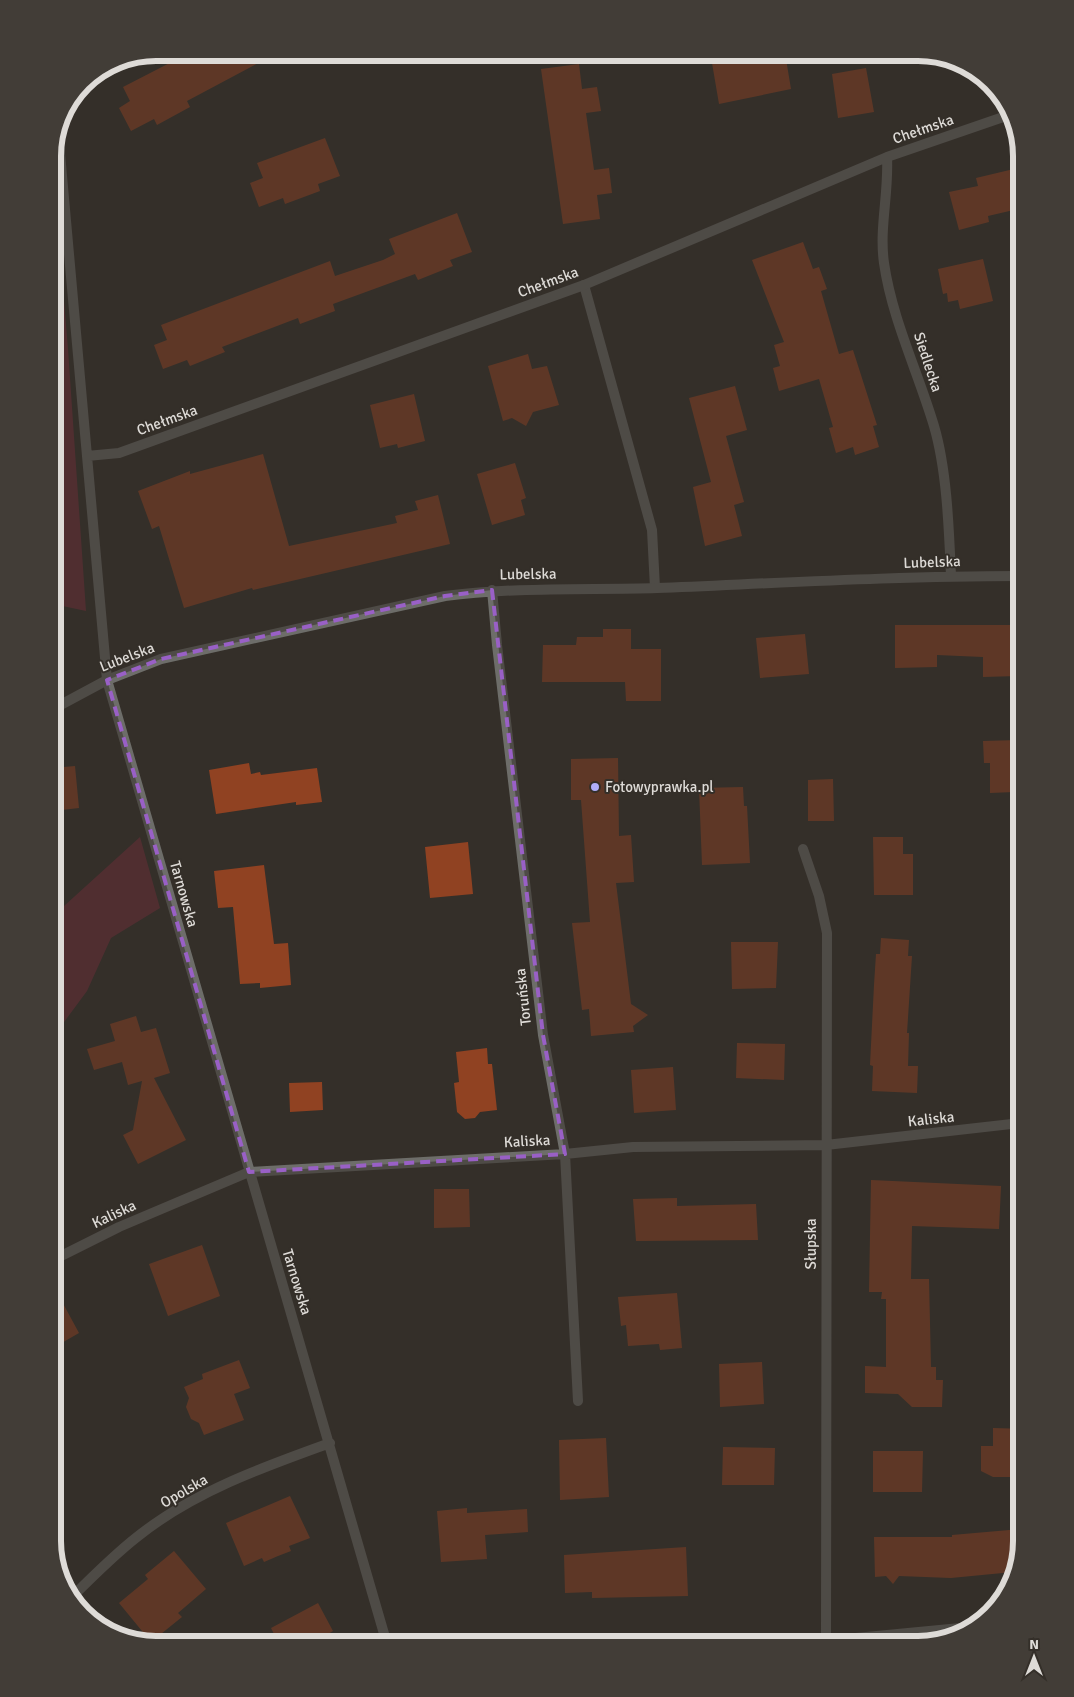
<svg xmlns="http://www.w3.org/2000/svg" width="1074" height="1697" font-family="Signika,sans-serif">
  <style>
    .green { fill: #712e39 }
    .building { fill: #904222 }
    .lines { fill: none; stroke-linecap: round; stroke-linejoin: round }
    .lane { stroke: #6d6d69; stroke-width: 10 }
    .street { stroke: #6d6d69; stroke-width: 10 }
    .marked { fill: none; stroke: #9960c6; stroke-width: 4; stroke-dasharray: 10 6; stroke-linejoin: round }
    .poi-dot { fill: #b0aefa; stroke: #342f29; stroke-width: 2 }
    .labels { text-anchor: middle; stroke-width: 4; stroke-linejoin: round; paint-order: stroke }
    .street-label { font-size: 15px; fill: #dedbd7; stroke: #342f29 }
    .poi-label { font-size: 15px; fill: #dedbd7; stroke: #342f29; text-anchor: start }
    .rim { fill: none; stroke: #dedbd7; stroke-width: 6 }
  </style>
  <rect width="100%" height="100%" fill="#342f29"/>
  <path class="green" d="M53 168 68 349 86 611 53 604Z
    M140 837 160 908 111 938 87 991 53 1037V916Z"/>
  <path class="building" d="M189 53H277L187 101 190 107 157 125 154 119 131 131 119 108 130 101 123 87Z
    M785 53 791 89 719 104 712 63 758 54V57Z
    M579 64 582 89 597 87 601 111 586 113 594 170 609 168 612 193 597 195 600 219 563 224 541 69Z
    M866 68 874 112 838 118 832 74Z
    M325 138 340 176 318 184 320 191 285 204 283 198 259 207 250 183 263 178 257 163Z
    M1022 167V208L988 216 989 222 959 230 949 192 978 186 976 178Z
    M457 213 472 252 450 260 453 266 418 280 415 274 333 304 335 311 300 324 298 318 222 347 225 352 190 366 187 360 163 369 154 345 167 340 161 325 330 261 335 276 383 260 395 254 389 239Z
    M803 242 813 269 819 267 827 289 821 291 839 354 853 350 877 425 873 426 879 447 855 455 853 447 836 453 829 428 833 427 819 379 779 391 773 368 780 366 774 345 784 342 752 260Z
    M983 259 993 301 960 309 958 300 948 302 947 293 943 294 938 269Z
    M528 354 532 369 547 366 559 405 533 412 526 426 512 418 503 421 488 366Z
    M735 386 747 430 726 436 744 502 734 505 742 536 705 546 693 487 711 482 689 398Z
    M414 394 425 441 398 448 397 444 380 448 370 405Z
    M263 454 289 546 397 523 395 516 418 510 415 501 438 495 450 544 253 590 252 588 184 608 159 526 152 529 138 491 190 471V474Z
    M515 463 526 498 521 500 525 515 492 525 477 474Z
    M895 625H1020V676L983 677V657L937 655V667L895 668Z
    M603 629H631V649H661V701H626L625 682H542L543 645H576L577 637H603Z
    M805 634 809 674 760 678 756 638Z
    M1022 740V789H1014V792L990 793V763H984L983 741Z
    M618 758 619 836 631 835 634 882 616 883 631 1004 648 1015 633 1026 634 1032 591 1036 589 1009 582 1010 572 923 590 922 581 800H571V759Z
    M249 763 251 774 260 772 261 775 317 768 322 802 296 805V802L216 814 209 770Z
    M75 766 79 808 53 811V768Z
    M833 779 834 821H808V780Z
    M743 787 744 806H747L750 863 702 865 699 788Z
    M873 837H903V854H913V895H874Z
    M468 842 473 894 430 898 425 847Z
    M264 865 274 944 288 943 291 985 260 988V983L240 984 233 907 218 908 214 871Z
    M881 938 909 940 908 956H912L907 1033H909L908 1066H918L917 1093 872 1091 873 1066 870 1065 874 985 876 954H880Z
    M731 942H778L776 988 732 989Z
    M136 1016 141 1032 156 1028 170 1073 154 1078 186 1140 138 1164 123 1135 133 1130 142 1081 128 1085 122 1062 94 1070 87 1049 115 1041 110 1024Z
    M737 1043 785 1044 784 1080 736 1078Z
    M487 1048 488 1064H492L497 1110 480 1112 475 1118 465 1119 457 1112 454 1083 459 1082 456 1052Z
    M673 1067 676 1110 634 1113 631 1070Z
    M322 1082 323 1110 290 1112 289 1083Z
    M871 1180 1001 1186 999 1229 912 1226 911 1279H929L931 1367H936V1380H943L942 1407H912L898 1394 865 1393V1366L886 1367V1299H881L882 1292H869Z
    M434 1189H469L470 1227 434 1228Z
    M677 1198V1206L756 1204 758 1240 636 1241 633 1199Z
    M202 1245 220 1296 168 1316 149 1264Z
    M53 1285 79 1333 53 1348Z
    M677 1293 682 1348 660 1350 659 1344 628 1346 626 1325 621 1326 618 1297Z
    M239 1360 250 1388 234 1394 244 1420 204 1435 199 1423 191 1419 186 1407 189 1398 184 1387 203 1379 202 1374Z
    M762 1362 764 1404 720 1407 719 1364Z
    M993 1428 1022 1429V1477H993L981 1471V1446H993Z
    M606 1438 609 1497 560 1500 559 1440Z
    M723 1447 775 1448 774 1485H722Z
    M873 1451H923L922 1492H873Z
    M290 1496 310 1538 289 1546 291 1551 278 1556 264 1562 262 1558 244 1566 226 1523Z
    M467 1508V1513L527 1509 528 1532 485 1535 487 1559 441 1562 437 1511Z
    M1022 1529V1541L1013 1572 951 1578 899 1576 893 1584 886 1576 875 1577 874 1537H952V1535Z
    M686 1547 688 1596 592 1598V1592L565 1593 564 1555Z
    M174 1551 206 1589 178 1613 182 1617 151 1642 119 1603 148 1579 145 1575Z
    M318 1603 333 1631 323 1637 327 1644H279L271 1628Z"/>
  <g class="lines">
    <path class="lane" d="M584 285 652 530 655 588"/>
    <path class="street" d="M58 131 107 680 387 1644
      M887 157C889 193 879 228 884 263 892 319 918 372 934 426 947 470 949 530 951 576
      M87 456 119 453 584 285 887 157 1012 114
      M492 590 497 645 543 1035 565 1154 578 1401
      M53 709 107 680 161 659 445 596C515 587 586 590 657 588 779 583 900 576 1021 576
      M803 849 819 896 827 933 826 1641
      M53 1260 119 1227 249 1172 565 1154 633 1147 826 1145 1021 1123
      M72 1597C93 1576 114 1555 137 1537 193 1492 263 1467 330 1443
      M793 1644 971 1627"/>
  </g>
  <path d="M0 0H1074V1697H0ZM492 590 543 1035 565 1154 249 1172 107 680 161 659 445 596Z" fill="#342f29" fill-opacity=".55" fill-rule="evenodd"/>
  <path class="marked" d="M492 590 543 1035 565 1154 249 1172 107 680 161 659 445 596Z"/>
  <circle class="poi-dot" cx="595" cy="787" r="5"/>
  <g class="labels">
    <g class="street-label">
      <text transform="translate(923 129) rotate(-19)" y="5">Chełmska</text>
      <text transform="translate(548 282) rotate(-20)" y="5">Chełmska</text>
      <text transform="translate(928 362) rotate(72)" y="5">Siedlecka</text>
      <text transform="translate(167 420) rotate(-20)" y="5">Chełmska</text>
      <text transform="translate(932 562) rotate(-2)" y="5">Lubelska</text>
      <text transform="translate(528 574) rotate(-1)" y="5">Lubelska</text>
      <text transform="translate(127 657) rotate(-21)" y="5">Lubelska</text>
      <text transform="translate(184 894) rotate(74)" y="5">Tarnowska</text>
      <text transform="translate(523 997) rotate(-96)" y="5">Toruńska</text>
      <text transform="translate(931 1119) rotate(-6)" y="5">Kaliska</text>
      <text transform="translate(527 1141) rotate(-3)" y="5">Kaliska</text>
      <text transform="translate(114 1214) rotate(-25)" y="5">Kaliska</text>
      <text transform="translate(811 1244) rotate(-90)" y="5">Słupska</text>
      <text transform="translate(297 1282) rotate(73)" y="5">Tarnowska</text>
      <text transform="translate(184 1491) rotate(-30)" y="5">Opolska</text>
    </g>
    <g class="poi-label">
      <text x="605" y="792">Fotowyprawka.pl</text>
    </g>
  </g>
  <path d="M0 0H1074V1697H0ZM156 61H918A95 95 0 0 1 1013 156V1541A95 95 0 0 1 918 1636H156A95 95 0 0 1 61 1541V156A95 95 0 0 1 156 61Z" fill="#423d37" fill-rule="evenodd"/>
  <path class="rim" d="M156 61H918A95 95 0 0 1 1013 156V1541A95 95 0 0 1 918 1636H156A95 95 0 0 1 61 1541V156A95 95 0 0 1 156 61Z"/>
  <g transform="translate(1034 1657)" stroke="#342f29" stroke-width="4" paint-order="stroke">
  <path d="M0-4L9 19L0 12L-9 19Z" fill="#dedbd7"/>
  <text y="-8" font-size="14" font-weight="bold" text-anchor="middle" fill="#dedbd7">N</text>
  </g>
</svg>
